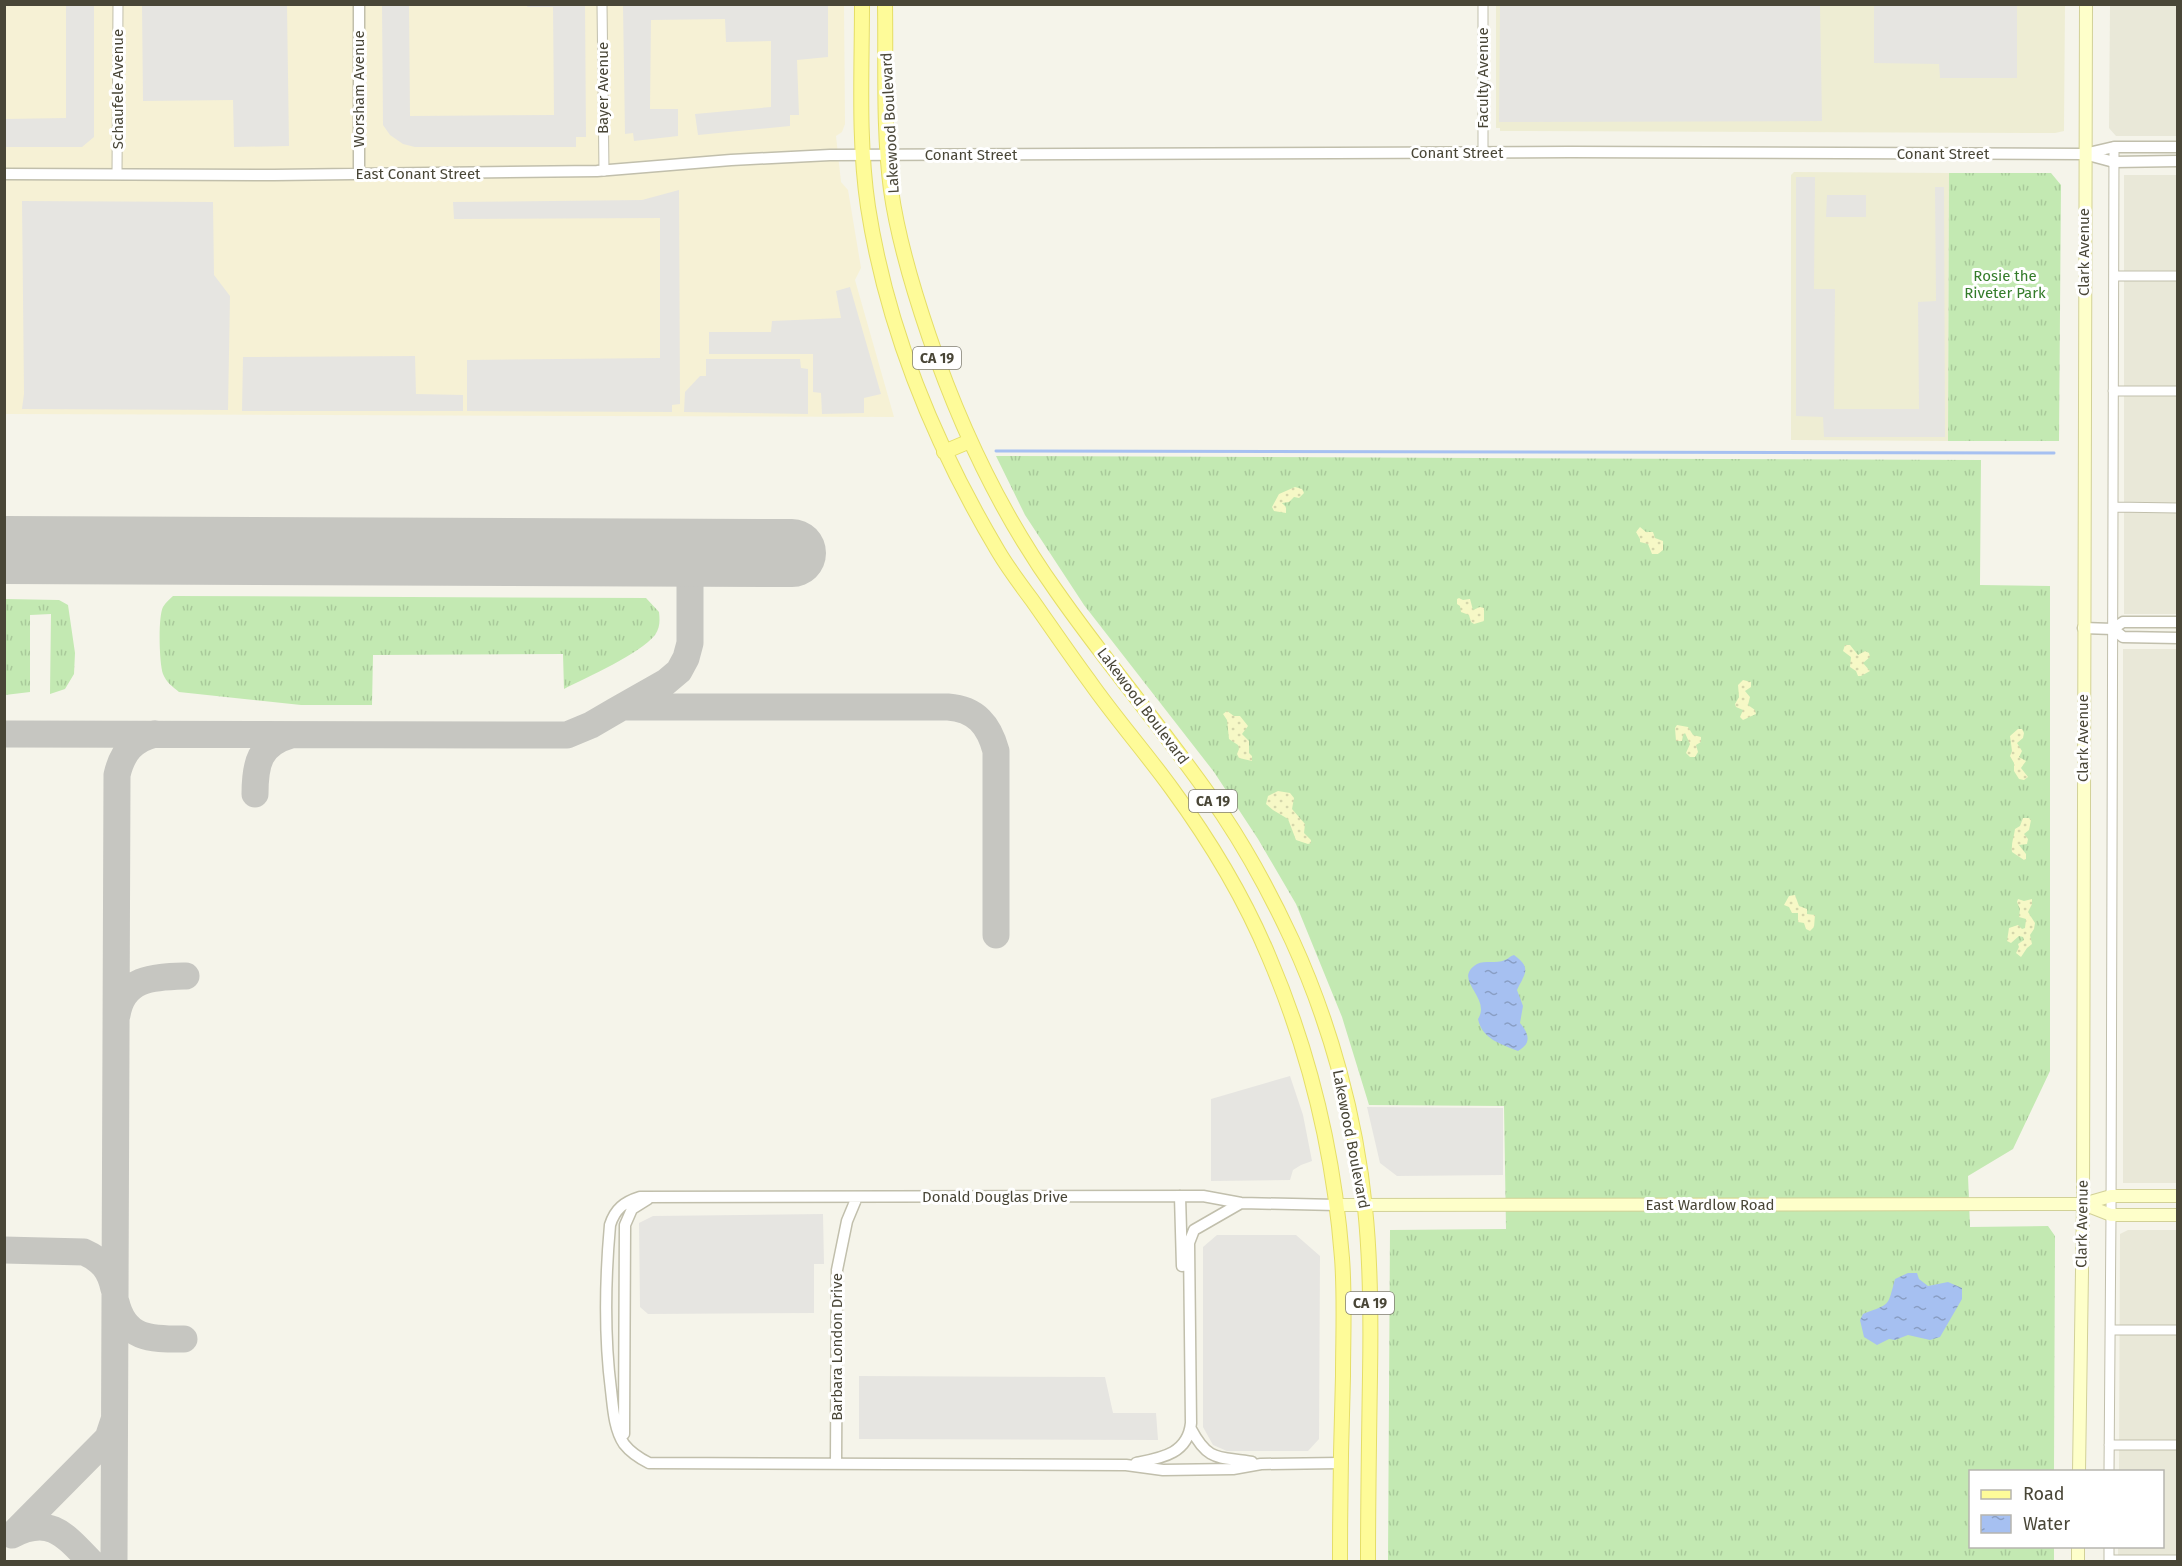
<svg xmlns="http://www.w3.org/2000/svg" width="2182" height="1566" font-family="'Fira Sans',sans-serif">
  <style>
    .residential { fill: #e9e8d8 }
    .commercial { fill: #f6f1d5 }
    .education { fill: #eeedd3 }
    .grass { fill: url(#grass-tufts) }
    .sand { fill: url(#sand-dots) }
    .parking { fill: #e6e5e1 }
    .water { fill: url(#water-ripples) }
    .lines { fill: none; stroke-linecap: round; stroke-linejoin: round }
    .stream { stroke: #a6c0f1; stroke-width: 3 }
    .taxiway { stroke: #c6c6c1; stroke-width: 27 }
    .runway { stroke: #c6c6c1; stroke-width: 68 }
    .minor-casing { stroke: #c1bfac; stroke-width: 11 }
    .tertiary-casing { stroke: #c1bfac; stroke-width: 13 }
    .secondary-casing { stroke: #d2d197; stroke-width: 14 }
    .primary-casing { stroke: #e5de67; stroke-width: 16 }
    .minor { stroke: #fff; stroke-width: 9 }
    .tertiary { stroke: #fff; stroke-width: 10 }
    .secondary { stroke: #feffca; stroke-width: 12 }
    .primary { stroke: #fefb99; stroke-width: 14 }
    .labels { text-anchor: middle; stroke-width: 6; stroke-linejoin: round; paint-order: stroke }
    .shield { fill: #fff; stroke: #807e73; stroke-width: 1.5 }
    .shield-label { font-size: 14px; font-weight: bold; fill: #494637 }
    .street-label { font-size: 15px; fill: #494637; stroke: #fff }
    .park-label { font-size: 15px; fill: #347c2a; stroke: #fff }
  </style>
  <defs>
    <pattern id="grass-tufts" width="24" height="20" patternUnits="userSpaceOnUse" patternTransform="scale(1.5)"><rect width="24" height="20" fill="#c3e9b2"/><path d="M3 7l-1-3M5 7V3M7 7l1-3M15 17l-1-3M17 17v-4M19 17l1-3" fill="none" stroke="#a9c99a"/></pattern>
    <pattern id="sand-dots" width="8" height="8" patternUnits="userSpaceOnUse" patternTransform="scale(1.5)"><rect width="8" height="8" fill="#f6f8c6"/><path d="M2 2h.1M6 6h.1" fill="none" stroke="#d4d6ab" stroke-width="1.8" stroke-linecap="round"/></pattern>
    <pattern id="water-ripples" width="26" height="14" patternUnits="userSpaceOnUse" patternTransform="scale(1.5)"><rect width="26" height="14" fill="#a6c0f1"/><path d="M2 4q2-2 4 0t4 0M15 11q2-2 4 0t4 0" fill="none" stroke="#899ec4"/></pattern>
  </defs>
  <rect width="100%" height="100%" fill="#f5f4ea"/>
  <path class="residential" d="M2110 5H2177V136H2116L2109 128Z
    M2124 175H2177V614H2124Z
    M2123 649H2177V1183H2123Z
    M2128 1230H2177V1561L2118 1562V1547L2162 1546V1472L2119 1471 2120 1234Z"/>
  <path class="commercial" d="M5 5H844L845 124 842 132 836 136 841 182 848 190 861 268 855 280 894 417 5 414Z"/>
  <path class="education" d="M1496 5H2065L2064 131 2055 133 1500 131V128H1496Z
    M1794 172 1949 173 1948 441 1791 440V175Z"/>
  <path class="grass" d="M1949 173H2051L2061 185 2059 441H1948Z
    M996 456 1981 460 1980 585 2050 586V1071L2013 1149 1968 1176 1970 1227 2048 1226 2055 1236 2054 1471 1970 1472V1546L2054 1547V1561H1388L1390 1230 1506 1229 1504 1106 1369 1105 1342 1017 1296 904 1258 839 1214 772 1084 605 1025 515Z
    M173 596 646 598 659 612C660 621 660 628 655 635 640 654 587 677 564 689L563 654 373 655 372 705H301L179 692C173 687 166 682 163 674 159 663 158 616 163 607 166 602 170 599 173 596Z
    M5 599 59 600 68 605 75 653 74 674 65 689 50 694 51 614 30 615V692L5 695Z"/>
  <path class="sand" d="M1295 487 1302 489 1304 493 1299 498 1294 497 1289 502 1282 503 1286 507V513L1274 511 1272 507 1279 494Z
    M1640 527 1646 532H1653L1655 538 1663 541V550L1658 554H1652L1648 544 1640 542V539L1636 532Z
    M1459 598 1463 600 1470 599 1473 610 1480 607 1484 608V621L1474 624 1471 622 1469 615 1461 612 1460 606 1457 604V599Z
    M1845 645H1850L1858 655 1865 651 1869 653 1870 657 1863 663 1870 671 1861 676H1858L1856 671 1850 667 1851 657 1843 651Z
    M1743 680 1751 682V687L1745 691 1750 697 1748 705 1755 710 1756 714 1743 720 1740 717 1743 710 1736 707 1735 704 1739 697 1738 685Z
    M1227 711 1234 716H1240L1248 726 1242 734 1249 741V753L1252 756V761L1239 758 1237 754 1239 749 1238 745 1229 739 1227 720 1223 714Z
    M1677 725 1688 727 1693 735 1701 737V742L1696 745 1698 752 1695 757H1690L1686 753 1690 744 1685 733 1683 735 1682 741H1676L1675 728Z
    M2018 729H2022L2024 733 2023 738 2017 743 2022 751 2019 757 2026 761 2021 768 2028 777 2024 780 2019 779 2014 771V763L2010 756 2012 751 2010 736Z
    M1278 791 1290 793 1294 798 1292 809 1305 824 1304 833 1311 840V843L1308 844 1296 840 1288 819 1273 810 1266 804 1268 796Z
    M2023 818H2029L2031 820 2029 830 2024 834 2028 839 2027 844 2019 845 2026 854V859L2024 860 2012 852C2011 843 2014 837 2015 829L2020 826Z
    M1795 895 1799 906 1807 909V914L1815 915 1814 927 1810 931 1806 929 1804 923 1798 922V913H1792L1789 907 1784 905 1789 896Z
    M2018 899 2024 901 2032 899V904L2028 912 2035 923 2034 929 2030 935 2032 944 2027 948 2021 957 2016 953 2019 947 2018 944 2024 940 2023 937 2019 936 2011 943 2007 941 2009 928 2018 925 2022 929 2025 928 2026 919 2019 917 2020 909 2017 902Z"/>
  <path class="parking" d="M66 5H94V137L82 147H5V119L66 118Z
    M142 5H287L289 146 234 147 233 100 143 101Z
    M382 5H409L410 116 554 115 553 7H527L528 5H585L586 137H576V147H415L403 144 390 135 383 125Z
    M633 5H828V57L797 60 799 115H790V126L698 135 695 114 771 107V41L726 42 725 19 651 20 650 109H678V136L634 141 633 133 625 134 623 6Z
    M1500 5H1820L1822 121 1499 122Z
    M1874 5H2017V78H1940L1939 64 1874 63Z
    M1796 177H1815L1814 289H1835L1834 409H1919L1918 302 1936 301 1935 187H1944L1945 437H1824L1823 417 1796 416Z
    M679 190 680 404 672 405V412L467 411V360L660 358V218L454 219 453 202 642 200Z
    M1827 195H1866V217H1826Z
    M22 201 213 202 214 275 230 296 228 410 22 409 24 394Z
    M850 287 881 394 864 398V413L822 414 821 393 813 392V354H709V332H771L772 321 841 318 836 291Z
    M415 356 416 394 463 395V411H242L243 357Z
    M706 359H800L801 368 808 369V414L684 412 685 392 700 376H706Z
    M1290 1076 1303 1115 1312 1161 1301 1165 1293 1170 1290 1180 1211 1181V1099Z
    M1367 1107 1503 1108V1175L1397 1176 1380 1163Z
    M823 1214 824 1264H814V1313L648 1314 640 1307 639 1223 653 1216Z
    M1217 1235H1296L1320 1256 1319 1439 1308 1451H1227L1213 1445 1203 1427V1247Z
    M859 1376 1105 1377 1113 1413H1156L1158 1440 859 1439Z"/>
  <path class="water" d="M1514 955C1532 968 1525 973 1517 990L1523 1006 1520 1023C1529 1034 1532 1043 1518 1051 1501 1044 1482 1039 1478 1019 1492 997 1451 980 1477 964 1485 960 1496 964 1505 960 1508 959 1510 956 1514 955Z
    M1908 1273H1917L1919 1279 1928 1286 1948 1282 1962 1288V1299L1940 1337 1930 1340 1908 1335 1895 1340 1889 1339 1877 1345 1864 1337 1860 1320 1863 1314C1891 1303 1887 1308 1895 1279Z"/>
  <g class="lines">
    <path class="stream" d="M996 451 2054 453"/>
    <path class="taxiway" d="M625 707H948C976 709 989 725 996 751V935
      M4 734 567 735 591 725 615 711 666 682 679 671 686 658 690 643V552
      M255 794C255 764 259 744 291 735
      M117 1015C123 977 154 977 186 976
      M4 1250 84 1252C102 1260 110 1270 114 1289
      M116 1302C125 1340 152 1339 184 1339
      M12 1535 108 1438 114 1420
      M12 1535C50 1515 65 1535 91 1562
      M114 1562 117 775C122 753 133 739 155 734"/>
    <path class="runway" d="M4 550 792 553"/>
    <g class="minor-casing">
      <path id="minor" d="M602 4 604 171
        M1483 152V4
        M117 174 118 4
        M2114 276H2178
        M2113 391H2178
        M2113 507 2178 508
        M2111 1330H2178
        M2109 1445H2178
        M2109 1472 2111 1215 2114 147
        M2109 1560H2178
        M2109 1562V1546"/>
    </g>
    <g class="tertiary-casing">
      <path id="tertiary" d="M2088 155 2114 162 2178 161
        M4 174 274 175 597 171 731 160 830 155 1570 152 2084 154 2114 147H2178
        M359 174V4
        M2083 628 2113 629
        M2113 629 2123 637 2178 638
        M2113 629 2123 622H2178
        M1180 1196 1182 1266
        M1337 1205 1241 1203 1203 1196 640 1197C624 1202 615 1209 610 1225 605 1281 604 1335 611 1390 613 1407 614 1429 624 1444 631 1453 639 1458 649 1463L1126 1465 1163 1470 1233 1469 1261 1464 1340 1463
        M1191 1429C1209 1463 1219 1456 1252 1462
        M624 1434 625 1225 632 1209 648 1199
        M836 1463 837 1270 847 1221 857 1197
        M1136 1463C1161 1458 1188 1454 1191 1423L1189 1243 1194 1230 1241 1203"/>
    </g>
    <g class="secondary-casing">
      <path id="secondary" d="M2083 1204 2111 1215H2178
        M1337 1205 2083 1204 2111 1196H2178
        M2079 1472 2083 1204 2086 4
        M2078 1562V1546"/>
    </g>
    <g class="primary-casing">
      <path id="primary" d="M862 4C862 71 858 140 868 207 887 330 935 445 998 551 1008 568 1020 584 1032 600 1051 627 1070 655 1090 682 1116 719 1146 753 1172 789 1210 841 1244 897 1269 957 1310 1053 1334 1154 1342 1258 1345 1297 1343 1337 1343 1376 1341 1438 1340 1500 1340 1562
        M885 4C886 66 883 129 891 190 898 240 913 289 929 336 960 427 1001 514 1057 592 1110 668 1171 738 1223 815 1249 854 1272 897 1292 940 1330 1023 1356 1117 1365 1208 1371 1264 1371 1320 1370 1376 1369 1438 1368 1500 1368 1562
        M944 452 970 441"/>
    </g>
    <use href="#minor" class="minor"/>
    <use href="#tertiary" class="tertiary"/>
    <use href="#secondary" class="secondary"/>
    <use href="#primary" class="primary"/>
  </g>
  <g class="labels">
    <g class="shield">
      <rect x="913" y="347" width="48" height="22" rx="4.5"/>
      <rect x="1189" y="790" width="48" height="22" rx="4.5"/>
      <rect x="1346" y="1292" width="48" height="22" rx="4.5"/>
    </g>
    <g class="shield-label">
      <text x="937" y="363">CA 19</text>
      <text x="1213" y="806">CA 19</text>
      <text x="1370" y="1308">CA 19</text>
    </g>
    <g class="street-label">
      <text transform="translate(1483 78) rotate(-90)" y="5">Faculty Avenue</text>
      <text transform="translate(603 88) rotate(-90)" y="5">Bayer Avenue</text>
      <text transform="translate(118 89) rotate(-90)" y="5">Schaufele Avenue</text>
      <text transform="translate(359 89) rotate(-90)" y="5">Worsham Avenue</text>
      <text transform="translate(890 123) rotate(-93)" y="5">Lakewood Boulevard</text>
      <text x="1457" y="158">Conant Street</text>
      <text x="1943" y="159">Conant Street</text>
      <text x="971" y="160">Conant Street</text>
      <text x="418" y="179">East Conant Street</text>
      <text transform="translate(2084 252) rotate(-90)" y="5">Clark Avenue</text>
      <text transform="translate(1143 706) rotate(53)" y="5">Lakewood Boulevard</text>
      <text transform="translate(2083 738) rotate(-90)" y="5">Clark Avenue</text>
      <text transform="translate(1351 1139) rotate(79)" y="5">Lakewood Boulevard</text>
      <text x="995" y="1202">Donald Douglas Drive</text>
      <text x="1710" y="1210">East Wardlow Road</text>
      <text transform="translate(2082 1224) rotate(-89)" y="5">Clark Avenue</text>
      <text transform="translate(837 1347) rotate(-90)" y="5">Barbara London Drive</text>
    </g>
    <g class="park-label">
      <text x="2005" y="281">Rosie the<tspan x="2005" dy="17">Riveter Park</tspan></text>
    </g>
  </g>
  <rect width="2182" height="1566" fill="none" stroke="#494637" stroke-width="12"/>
  <rect x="1969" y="1470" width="195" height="78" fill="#ffffff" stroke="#b6b5af" stroke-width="1.5"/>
  <rect x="1981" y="1490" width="30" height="9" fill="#fefb99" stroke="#b6b5af" stroke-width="1.5"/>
  <text x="2023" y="1500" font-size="18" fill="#494637">Road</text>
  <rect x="1981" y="1515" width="30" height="18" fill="url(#water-ripples)" stroke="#b6b5af" stroke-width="1.5"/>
  <text x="2023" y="1530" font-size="18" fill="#494637">Water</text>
</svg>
